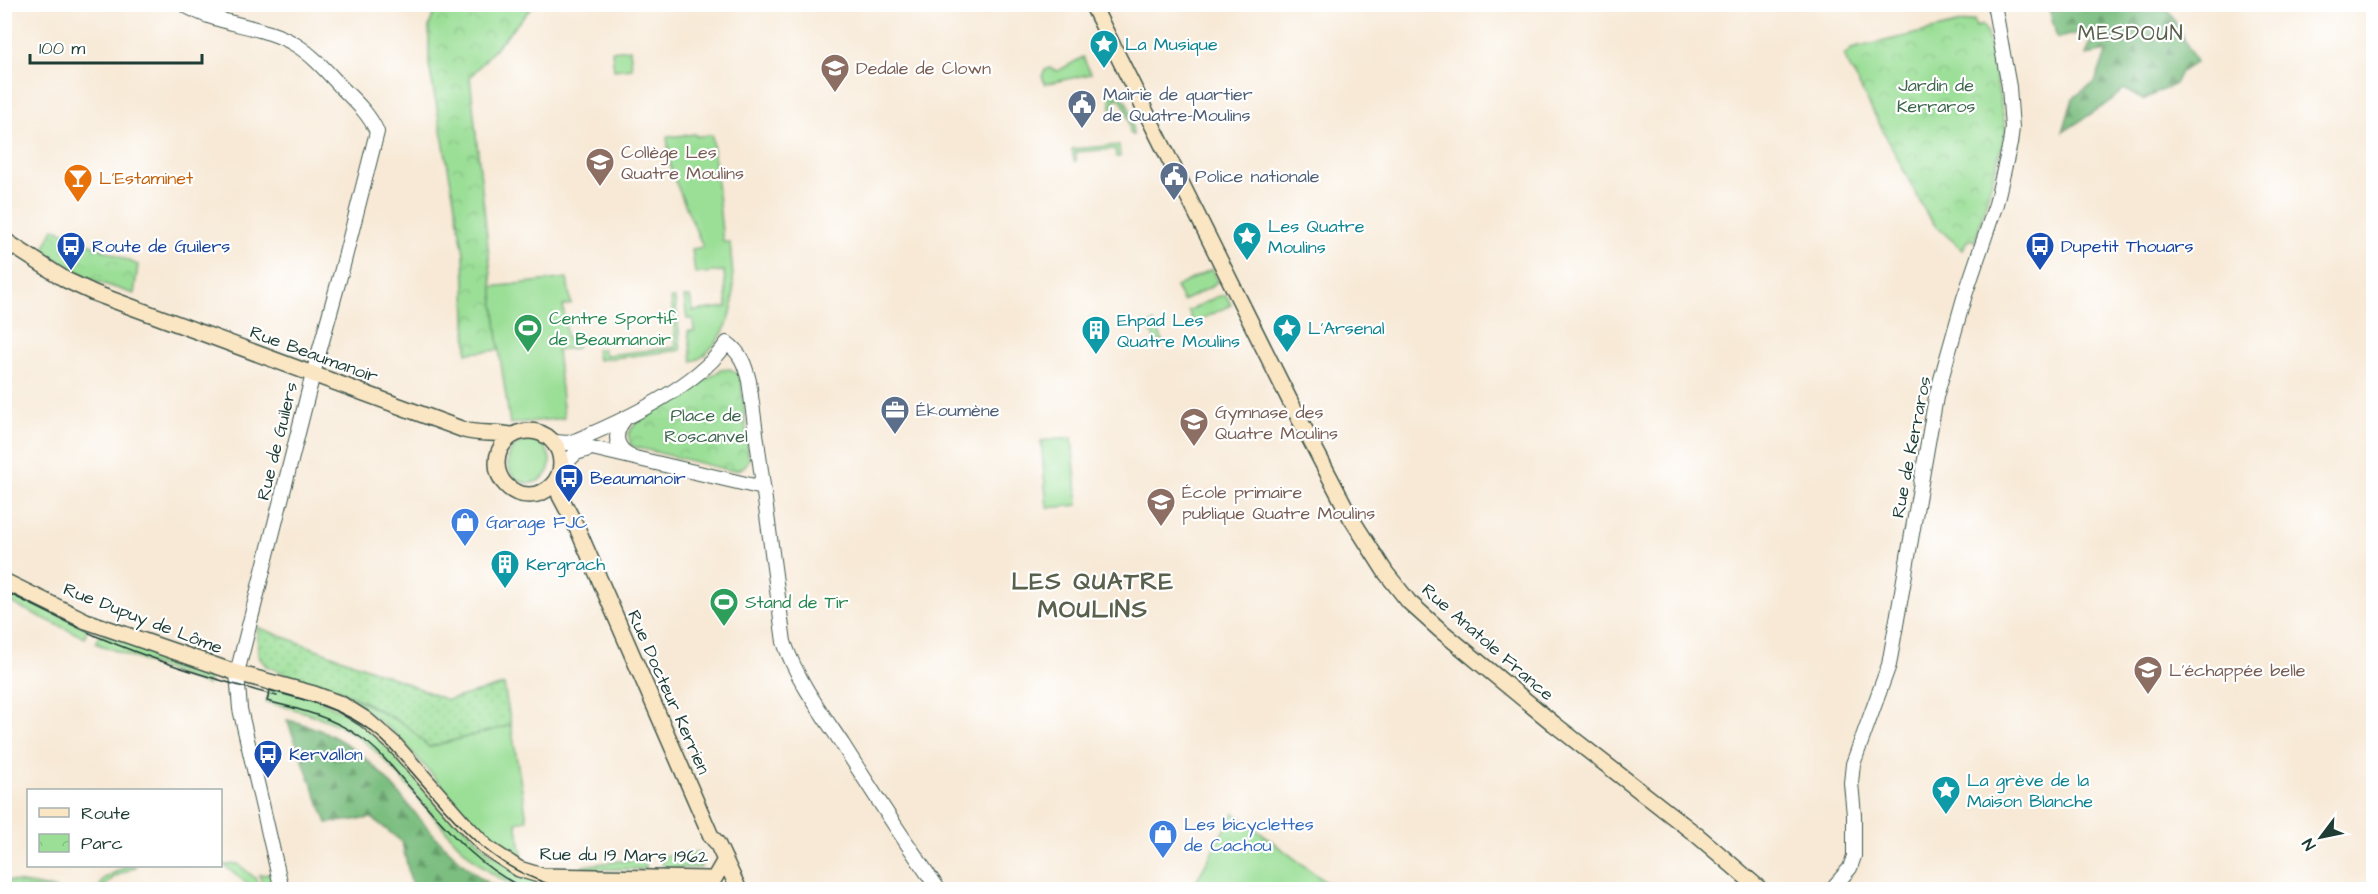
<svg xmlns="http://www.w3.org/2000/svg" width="2378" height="894" font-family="'Architects Daughter',sans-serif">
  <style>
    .grass { fill: #9bdf97; stroke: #5d8e66; stroke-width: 1.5 }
    .forest { fill: url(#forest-firs); stroke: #4e7e5a; stroke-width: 1.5 }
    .park { fill: url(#park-crowns); stroke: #5d8e66; stroke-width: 1.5 }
    .garden { fill: url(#garden-dots); stroke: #5d8e66; stroke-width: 1.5 }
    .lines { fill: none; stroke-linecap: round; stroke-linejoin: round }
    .tertiary-casing { stroke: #3f574c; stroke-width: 16 }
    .secondary-casing { stroke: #3f574c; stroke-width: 18 }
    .tertiary { stroke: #fff; stroke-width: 14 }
    .secondary { stroke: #fbe6c4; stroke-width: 15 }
    .tram { stroke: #1f3d34; stroke-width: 1.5 }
    .labels { text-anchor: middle; stroke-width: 4.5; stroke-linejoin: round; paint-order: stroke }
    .culture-label { font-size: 18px; fill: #0d838f; stroke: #fff; text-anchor: start }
    .education-label { font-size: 18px; fill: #785e54; stroke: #fff; text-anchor: start }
    .park-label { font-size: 18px; fill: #3e664d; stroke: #fff }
    .service-label { font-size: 18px; fill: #4e5e75; stroke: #fff; text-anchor: start }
    .food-label { font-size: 18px; fill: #c56008; stroke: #fff; text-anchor: start }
    .transit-label { font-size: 18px; fill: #164399; stroke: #fff; text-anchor: start }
    .leisure-label { font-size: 18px; fill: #27864d; stroke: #fff; text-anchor: start }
    .street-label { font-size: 18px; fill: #1f3d34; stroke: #fff }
    .shop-label { font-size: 18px; fill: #366cbe; stroke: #fff; text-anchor: start }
    .quarter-label { font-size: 21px; letter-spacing: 1.5px; fill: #59604c; stroke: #fff }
    .district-label { font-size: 24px; font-weight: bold; letter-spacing: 1.5px; fill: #59604c; stroke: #fff }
  </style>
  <defs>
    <pattern id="forest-firs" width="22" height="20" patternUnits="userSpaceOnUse" patternTransform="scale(1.5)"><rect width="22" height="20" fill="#7cbe80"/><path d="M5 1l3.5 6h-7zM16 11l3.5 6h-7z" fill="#659c6a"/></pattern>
    <pattern id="park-crowns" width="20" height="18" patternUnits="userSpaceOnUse" patternTransform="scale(1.5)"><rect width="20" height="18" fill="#9bdf97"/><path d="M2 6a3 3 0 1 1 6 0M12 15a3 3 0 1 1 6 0" fill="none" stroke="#85c083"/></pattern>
    <pattern id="garden-dots" width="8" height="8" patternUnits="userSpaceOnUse" patternTransform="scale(1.5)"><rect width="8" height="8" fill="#9bdf97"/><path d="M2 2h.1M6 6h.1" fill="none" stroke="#85c083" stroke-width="1.8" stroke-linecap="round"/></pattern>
  </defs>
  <rect width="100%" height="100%" fill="#fff"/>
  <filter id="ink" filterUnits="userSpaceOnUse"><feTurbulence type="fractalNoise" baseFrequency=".0167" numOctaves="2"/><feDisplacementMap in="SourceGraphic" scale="12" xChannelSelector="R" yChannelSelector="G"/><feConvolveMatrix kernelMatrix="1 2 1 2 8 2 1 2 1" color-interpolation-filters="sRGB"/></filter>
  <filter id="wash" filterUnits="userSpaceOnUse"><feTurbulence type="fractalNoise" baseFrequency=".008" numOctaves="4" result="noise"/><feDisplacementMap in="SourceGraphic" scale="24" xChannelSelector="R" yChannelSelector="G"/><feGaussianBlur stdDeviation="1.35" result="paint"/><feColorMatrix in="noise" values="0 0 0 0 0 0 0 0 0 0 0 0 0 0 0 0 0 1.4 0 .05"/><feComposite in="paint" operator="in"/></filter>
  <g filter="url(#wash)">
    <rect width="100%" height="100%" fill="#f7e9d6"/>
    <path class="grass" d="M630 49 632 68 614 70 612 51Z
      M1083 57 1091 74 1045 84 1042 76 1045 70 1050 68 1058 71Z
      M1111 88C1131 100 1132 113 1133 135L1130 133C1129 119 1128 104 1115 96L1116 119H1112L1110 94Z
      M695 134 696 136 712 135 723 242H730C733 283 742 315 711 348 706 354 700 360 692 361L688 331H694L693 319H687L684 297H690L693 311 727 307 724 271 695 274 692 249 703 247 671 171 667 137Z
      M1119 145 1120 157H1116L1115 149 1076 152V161H1074L1072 149Z
      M1212 269 1218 281 1211 287 1183 301 1176 287Z
      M567 278 571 304 563 306 567 339H577V348L557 350 564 418 510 424 499 350 492 287Z
      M1226 295 1231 305 1194 323 1188 311 1216 297Z
      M671 298H675L681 350 598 360 596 349H603V353L607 355 676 347Z
      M1154 322 1163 341 1157 344 1148 325Z
      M1072 438 1078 505 1047 508 1041 441Z
      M508 462a21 21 0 1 1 42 0a21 21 0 1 1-42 0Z
      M22 596 87 628 85 638 11 603 14 597Z
      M103 633 211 671 207 685 95 643 99 636Z
      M271 685 314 697 365 723 491 854 576 881 574 889C559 889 538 893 524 889 462 871 418 787 371 747 341 721 304 711 266 702Z
      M335 688 406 725 429 747 511 725 527 820 516 822 523 860 484 833 396 734Z
      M1234 813 1335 889H1192Z
      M698 852 701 868H664L659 857Z
      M643 858 647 869H583V866Z
      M238 864 255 878 262 889H253L224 865Z
      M126 866H137L114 877 102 889H80L99 888 103 879Z
      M272 874 273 882 270 889H264L259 875Z"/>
    <path class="forest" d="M2048 5H2166L2196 62 2181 72 2175 84 2143 100 2124 89 2108 103 2063 132 2073 98 2095 82 2107 51 2086 55 2095 30 2057 38Z
      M287 720C377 739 397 804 458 859 471 870 483 882 499 889H405L412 887 402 842 372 818 327 823Z"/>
    <path class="park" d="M437 5H534L470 77 499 350 467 353 464 253 429 65V26Z
      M1974 20 1976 27 1983 25 1987 34 2006 130 1975 242 1971 239 1966 242 1963 250 1935 225 1927 215 1844 56 1851 49Z
      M54 228 138 265 134 294 95 281 43 252Z
      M730 369 737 373 741 379 749 460C744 469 738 471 728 470L631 446 628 434 635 424 721 370Z
      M5 880 57 889H5Z"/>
    <path class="garden" d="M257 627 399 680 447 700 504 685 511 725 429 747 406 725 366 703 335 688 304 681 266 666 258 656Z"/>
  </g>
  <g filter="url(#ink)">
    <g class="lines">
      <g class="tertiary-casing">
        <path id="tertiary" d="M183 4C218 26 262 24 296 45 314 56 329 74 343 89 356 102 370 115 377 132L342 269 313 374 237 673 240 709 282 890
          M624 420C613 434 615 448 631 456
          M555 442 568 443 577 440C625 420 697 386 727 343 741 353 745 365 749 381L784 642C797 680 821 712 843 745 874 794 905 842 939 890
          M562 467 576 453 592 448 763 488
          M1831 890 1850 868 1854 856V815L1851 783 1853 764 1889 665 1936 397 1964 298 1996 204 2010 144 2012 128 2009 87 1994 4"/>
      </g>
      <g class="secondary-casing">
        <path id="secondary" d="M1092 4 1290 401 1351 518 1386 573 1409 602 1440 630 1554 724 1698 836 1761 890
          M4 240 66 280 94 293 464 430C480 435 495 431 511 435
          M497 463a32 32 0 1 1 64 0a32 32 0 1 1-64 0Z
          M556 482 560 496 578 530 711 836 717 843 739 890
          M4 581 86 621 237 673 314 694 341 704 365 719 394 744 463 823 487 848 519 869 542 876 707 879H714L725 860"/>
      </g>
      <use href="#tertiary" class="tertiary"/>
      <use href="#secondary" class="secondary"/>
      <path class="tram" d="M4 591C35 606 65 622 96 636 155 661 215 680 277 696
        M528 890C475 867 442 823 405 782 391 766 378 749 360 737 332 717 299 709 267 701L270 690C306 700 341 708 371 731 389 744 402 761 416 777 464 831 498 876 573 890"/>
    </g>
  </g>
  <defs>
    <g id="sight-pin" transform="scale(1.5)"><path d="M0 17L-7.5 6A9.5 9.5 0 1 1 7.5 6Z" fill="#0f9aa8" stroke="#fff"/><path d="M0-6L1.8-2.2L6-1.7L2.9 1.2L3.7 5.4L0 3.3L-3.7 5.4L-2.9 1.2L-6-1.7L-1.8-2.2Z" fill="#fff"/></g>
    <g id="school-pin" transform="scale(1.5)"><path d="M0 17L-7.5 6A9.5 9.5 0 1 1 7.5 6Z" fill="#8d6e63" stroke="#fff"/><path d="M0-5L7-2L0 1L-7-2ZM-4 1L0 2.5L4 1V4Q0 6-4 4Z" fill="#fff"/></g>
    <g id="civic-pin" transform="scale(1.5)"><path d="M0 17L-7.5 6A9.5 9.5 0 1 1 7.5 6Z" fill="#5c6f8a" stroke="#fff"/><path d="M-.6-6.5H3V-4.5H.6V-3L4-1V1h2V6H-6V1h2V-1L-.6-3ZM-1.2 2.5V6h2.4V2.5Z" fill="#fff"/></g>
    <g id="bar-pin" transform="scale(1.5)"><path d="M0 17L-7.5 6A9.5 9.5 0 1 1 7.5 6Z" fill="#e8710a" stroke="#fff"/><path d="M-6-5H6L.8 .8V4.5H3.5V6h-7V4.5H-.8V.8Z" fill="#fff"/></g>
    <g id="bus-pin" transform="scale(1.5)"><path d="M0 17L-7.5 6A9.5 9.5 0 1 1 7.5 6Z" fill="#1a4fb4" stroke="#fff"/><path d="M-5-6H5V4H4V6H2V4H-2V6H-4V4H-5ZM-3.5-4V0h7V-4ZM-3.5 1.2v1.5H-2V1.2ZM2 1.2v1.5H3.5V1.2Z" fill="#fff"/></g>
    <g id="stadium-pin" transform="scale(1.5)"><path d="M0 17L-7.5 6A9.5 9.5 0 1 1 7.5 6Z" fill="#2e9e5b" stroke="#fff"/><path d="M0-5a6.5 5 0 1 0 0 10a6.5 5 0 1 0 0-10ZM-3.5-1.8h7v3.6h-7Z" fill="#fff"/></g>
    <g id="building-pin" transform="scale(1.5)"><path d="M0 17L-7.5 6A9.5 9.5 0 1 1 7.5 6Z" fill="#0f9aa8" stroke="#fff"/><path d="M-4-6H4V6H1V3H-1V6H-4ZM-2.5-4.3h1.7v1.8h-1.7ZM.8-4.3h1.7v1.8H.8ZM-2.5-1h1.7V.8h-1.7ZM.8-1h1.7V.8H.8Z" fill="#fff"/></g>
    <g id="office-pin" transform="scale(1.5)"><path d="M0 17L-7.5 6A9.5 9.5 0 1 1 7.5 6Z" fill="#5c6f8a" stroke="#fff"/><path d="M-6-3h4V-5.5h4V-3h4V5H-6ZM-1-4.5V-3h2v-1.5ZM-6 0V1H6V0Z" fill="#fff"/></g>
    <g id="shop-pin" transform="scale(1.5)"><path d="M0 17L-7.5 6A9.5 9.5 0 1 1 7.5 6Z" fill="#3f7fe0" stroke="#fff"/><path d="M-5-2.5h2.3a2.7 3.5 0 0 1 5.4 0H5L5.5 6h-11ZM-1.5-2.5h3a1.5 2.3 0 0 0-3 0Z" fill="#fff"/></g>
  </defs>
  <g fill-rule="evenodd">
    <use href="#sight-pin" x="1104" y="44"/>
    <use href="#school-pin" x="835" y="68"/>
    <use href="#civic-pin" x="1082" y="104"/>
    <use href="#school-pin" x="600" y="162"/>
    <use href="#civic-pin" x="1174" y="176"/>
    <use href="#bar-pin" x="78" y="178"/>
    <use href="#sight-pin" x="1247" y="236"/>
    <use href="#bus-pin" x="71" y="246"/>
    <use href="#bus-pin" x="2040" y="246"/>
    <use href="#stadium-pin" x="528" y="328"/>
    <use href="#sight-pin" x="1287" y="328"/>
    <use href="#building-pin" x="1096" y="330"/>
    <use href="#office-pin" x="895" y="410"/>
    <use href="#school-pin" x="1194" y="422"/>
    <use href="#bus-pin" x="569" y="478"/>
    <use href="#school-pin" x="1161" y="502"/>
    <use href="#shop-pin" x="465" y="522"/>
    <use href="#building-pin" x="505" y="564"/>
    <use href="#stadium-pin" x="724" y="602"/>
    <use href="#school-pin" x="2148" y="670"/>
    <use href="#bus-pin" x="268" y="754"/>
    <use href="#sight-pin" x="1946" y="790"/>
    <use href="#shop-pin" x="1163" y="834"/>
  </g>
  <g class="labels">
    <g class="culture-label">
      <text x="1125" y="50">La Musique</text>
      <text x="1268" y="232">Les Quatre<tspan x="1268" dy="21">Moulins</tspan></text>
      <text x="1117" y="326">Ehpad Les<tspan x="1117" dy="21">Quatre Moulins</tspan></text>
      <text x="1308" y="334">L'Arsenal</text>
      <text x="526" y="570">Kergrach</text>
      <text x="1967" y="786">La grève de la<tspan x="1967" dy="21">Maison Blanche</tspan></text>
    </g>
    <g class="education-label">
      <text x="856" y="74">Dedale de Clown</text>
      <text x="621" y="158">Collège Les<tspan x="621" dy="21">Quatre Moulins</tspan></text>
      <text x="1215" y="418">Gymnase des<tspan x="1215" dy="21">Quatre Moulins</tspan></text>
      <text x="1182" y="498">École primaire<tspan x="1182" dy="21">publique Quatre Moulins</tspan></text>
      <text x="2169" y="676">L'échappée belle</text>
    </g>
    <g class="park-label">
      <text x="1936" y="91">Jardin de<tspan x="1936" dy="21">Kerraros</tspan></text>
      <text x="706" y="421">Place de<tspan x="706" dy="21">Roscanvel</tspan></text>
    </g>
    <g class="service-label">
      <text x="1103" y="100">Mairie de quartier<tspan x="1103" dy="21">de Quatre-Moulins</tspan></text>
      <text x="1195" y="182">Police nationale</text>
      <text x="916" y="416">Ékoumène</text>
    </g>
    <g class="food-label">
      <text x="99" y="184">L'Estaminet</text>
    </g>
    <g class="transit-label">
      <text x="92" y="252">Route de Guilers</text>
      <text x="2061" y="252">Dupetit Thouars</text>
      <text x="590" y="484">Beaumanoir</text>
      <text x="289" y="760">Kervallon</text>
    </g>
    <g class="leisure-label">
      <text x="549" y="324">Centre Sportif<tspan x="549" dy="21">de Beaumanoir</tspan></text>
      <text x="745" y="608">Stand de Tir</text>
    </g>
    <g class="street-label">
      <text transform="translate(314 354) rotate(20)" y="6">Rue Beaumanoir</text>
      <text transform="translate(277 441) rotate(-76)" y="6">Rue de Guilers</text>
      <text transform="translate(1911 447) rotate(-79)" y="6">Rue de Kerraros</text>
      <text transform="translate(143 618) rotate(21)" y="6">Rue Dupuy de Lôme</text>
      <text transform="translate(1488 642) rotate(41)" y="6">Rue Anatole France</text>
      <text transform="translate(669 692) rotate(66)" y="6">Rue Docteur Kerrien</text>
      <text transform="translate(624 855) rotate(1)" y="6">Rue du 19 Mars 1962</text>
    </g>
    <g class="shop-label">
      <text x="486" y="528">Garage FJC</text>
      <text x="1184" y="830">Les bicyclettes<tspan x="1184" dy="21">de Cachou</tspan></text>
    </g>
    <g class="quarter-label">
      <text x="2131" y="40">MESDOUN</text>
    </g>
    <g class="district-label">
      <text x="1093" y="589">LES QUATRE<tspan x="1093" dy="28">MOULINS</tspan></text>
    </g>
  </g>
  <rect width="2378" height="894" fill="none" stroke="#fff" stroke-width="24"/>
  <rect x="27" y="789" width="195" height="78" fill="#ffffff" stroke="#a5b1ae" stroke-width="1.5"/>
  <rect x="39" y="808" width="30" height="9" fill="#fbe6c4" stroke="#a5b1ae" stroke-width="1.5"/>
  <text x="81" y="819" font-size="18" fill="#1f3d34">Route</text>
  <rect x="39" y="834" width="30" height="18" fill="url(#park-crowns)" stroke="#a5b1ae" stroke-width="1.5"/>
  <text x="81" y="849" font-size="18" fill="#1f3d34">Parc</text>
  <g transform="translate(2321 837) rotate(238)" stroke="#ffffff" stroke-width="4.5" paint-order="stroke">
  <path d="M0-4.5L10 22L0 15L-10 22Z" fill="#1f3d34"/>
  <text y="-9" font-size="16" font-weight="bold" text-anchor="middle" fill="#1f3d34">N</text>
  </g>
  <path d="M30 54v9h172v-9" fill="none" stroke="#1f3d34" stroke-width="3"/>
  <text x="39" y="54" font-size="18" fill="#1f3d34" stroke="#ffffff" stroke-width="4.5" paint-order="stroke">100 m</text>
</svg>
